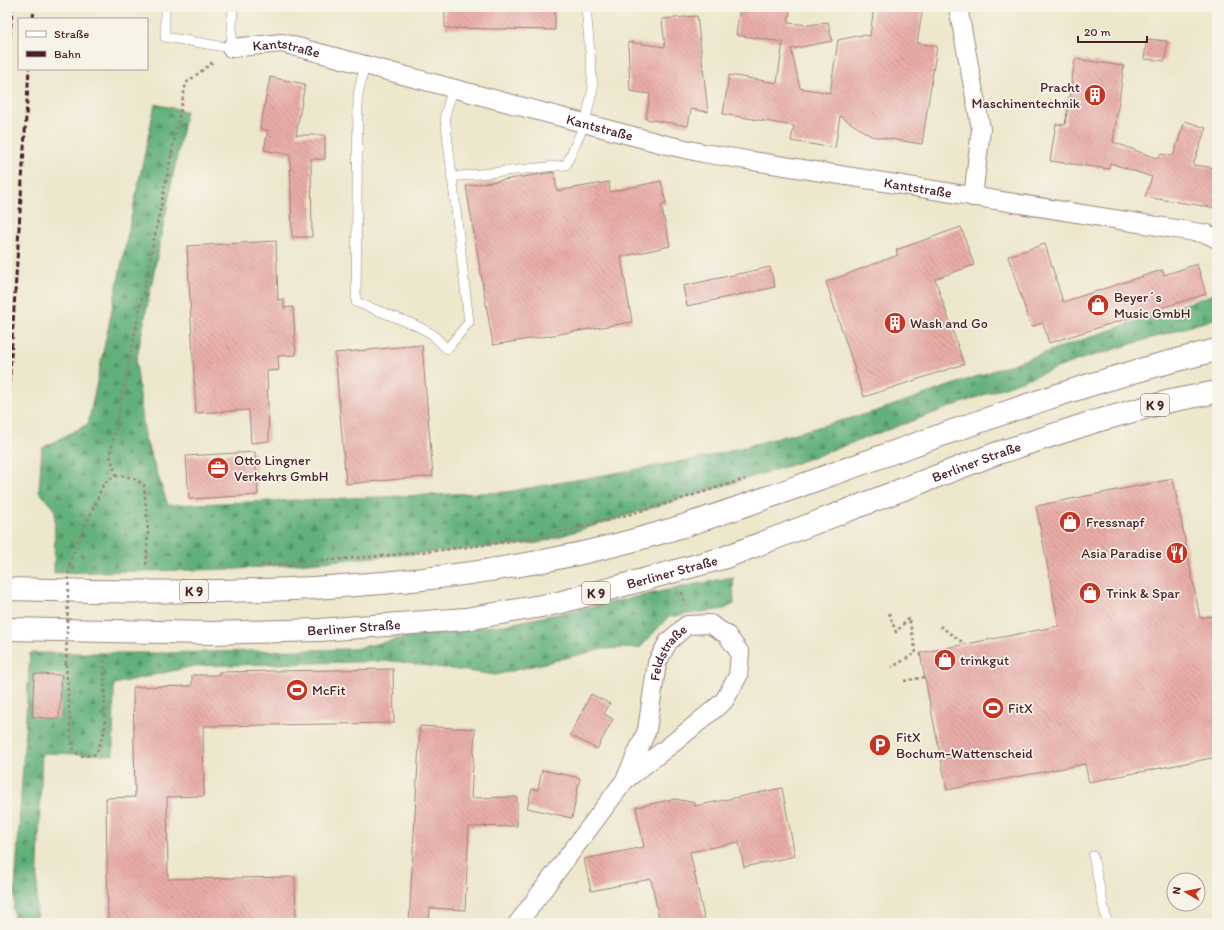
<svg xmlns="http://www.w3.org/2000/svg" width="1224" height="930" font-family="Itim,sans-serif">
  <style>
    .forest { fill: url(#forest-firs); stroke: #566852 }
    .building { fill: url(#building-back-hatch) }
    .lines { fill: none; stroke-linecap: round; stroke-linejoin: round }
    .lane-casing { stroke: #9c837c; stroke-width: 10 }
    .street-casing { stroke: #9c837c; stroke-width: 20 }
    .primary-casing { stroke: #9c837c; stroke-width: 24 }
    .path { stroke: #9c837c; stroke-width: 2.5; stroke-dasharray: 3 3; stroke-linecap: butt }
    .lane { stroke: #fff; stroke-width: 9 }
    .street { stroke: #fff; stroke-width: 18 }
    .primary { stroke: #fff; stroke-width: 22 }
    .rail { stroke: #4a1f2b; stroke-width: 3; stroke-dasharray: 6 3; stroke-linecap: butt }
    .path-bridge { stroke: #9c837c; stroke-width: 2.5; stroke-dasharray: 3 3; stroke-linecap: butt }
    .labels { text-anchor: middle; stroke-width: 3.5; stroke-linejoin: round; paint-order: stroke }
    .shield { fill: #f7f3e8; stroke: #7e5f64; stroke-width: 1 }
    .shield-label { font-size: 13px; font-weight: bold; fill: #4a1f2b }
    .street-label { font-size: 14px; fill: #4a1f2b; stroke: #f7f3e8 }
    .poi-label { font-size: 14px; fill: #4a1f2b; stroke: #f7f3e8; text-anchor: start }
  </style>
  <defs>
    <pattern id="forest-firs" width="22" height="20" patternUnits="userSpaceOnUse"><rect width="22" height="20" fill="#62b07a"/><path d="M5 1l3.5 6h-7zM16 11l3.5 6h-7z" fill="#538f64"/></pattern>
    <pattern id="building-back-hatch" width="6" height="6" patternUnits="userSpaceOnUse"><rect width="6" height="6" fill="#e9aca7"/><path d="M-1 5l2 2M0 0l6 6M5-1l2 2" fill="none" stroke="#bf8b88"/></pattern>
  </defs>
  <rect width="100%" height="100%" fill="#f7f3e8"/>
  <filter id="ink" filterUnits="userSpaceOnUse"><feTurbulence type="fractalNoise" baseFrequency=".025" numOctaves="2"/><feDisplacementMap in="SourceGraphic" scale="8" xChannelSelector="R" yChannelSelector="G"/><feConvolveMatrix kernelMatrix="1 2 1 2 8 2 1 2 1" color-interpolation-filters="sRGB"/></filter>
  <filter id="wash" filterUnits="userSpaceOnUse"><feTurbulence type="fractalNoise" baseFrequency=".012" numOctaves="4" result="noise"/><feDisplacementMap in="SourceGraphic" scale="16" xChannelSelector="R" yChannelSelector="G"/><feGaussianBlur stdDeviation="0.9" result="paint"/><feColorMatrix in="noise" values="0 0 0 0 0 0 0 0 0 0 0 0 0 0 0 0 0 1.4 0 .05"/><feComposite in="paint" operator="in"/></filter>
  <g filter="url(#wash)">
    <rect width="100%" height="100%" fill="#ede7cc"/>
    <path class="forest" d="M155 104 186 111 136 362 145 438 168 505 506 492 707 457 877 411 1217 293V318L1079 360 797 463 538 543 237 569 54 573 55 511 39 491 42 448 88 424Z
      M733 577 734 604 724 609 668 617 640 648 603 649 495 675 393 661 194 666 114 684 113 755 42 753 36 923H13L30 653H157L354 649 415 635 510 624 696 584Z"/>
    <g id="blocks">
      <path class="building" d="M445 7H555V30L445 28Z
        M740 7H791L788 23 809 25 828 22 832 41 791 49 800 88 830 93 838 40 862 35 870 36 874 7H923L917 43 937 46 922 144 871 136 840 116 835 148 791 141 794 126 723 114 729 75 777 83 783 42 736 35Z
        M697 16 708 112 691 109 688 126 646 119 650 94 630 91 628 42 665 47 662 19Z
        M1147 39 1167 41 1165 61 1144 59Z
        M1075 59 1124 66 1113 142 1153 157 1159 158 1160 154 1173 156 1185 121 1206 128 1193 165 1217 168V208L1145 197 1152 177 1110 163 1109 169 1050 161 1056 124 1065 125Z
        M270 77 305 84 296 135H325V159H311L312 237H292L290 155 264 150 268 130 260 129Z
        M554 172 557 191 609 182 610 192 661 181 666 204 661 205 670 246 621 257 632 322 493 345 466 186Z
        M961 227 974 265 935 279 964 364 864 397 826 282 898 255 896 250Z
        M276 241 278 300 284 299V308L293 307 296 355 278 356 279 370 267 371 269 441 251 443 249 410 196 413 187 246Z
        M1045 244 1063 302 1162 270 1164 275 1197 264 1206 294 1049 343 1043 323 1031 327 1008 256Z
        M770 267 775 287 687 306 683 286Z
        M422 345 433 476 346 484 335 353Z
        M255 452 258 495 189 499 186 456Z
        M1173 479 1200 618 1217 615V757L1089 782 1085 764 947 790 920 653 1059 626 1036 506Z
        M393 669 394 723 203 726 204 796 167 797 168 879 295 877 296 923H108L106 798 135 797 133 687 192 686V675H219V672Z
        M34 674 62 675 59 719 32 717Z
        M591 694 610 704 604 714 613 719 597 749 570 735Z
        M420 726 475 729 471 798 517 797V826L469 827 465 910 430 908 429 923H409Z
        M542 770 580 778 572 818 527 808 532 789 538 790Z
        M782 788 795 856 744 867 739 842 690 852 705 923H660L651 879 591 891 584 859 644 847 636 807 675 799 695 803V806Z"/>
    </g>
  </g>
  <g filter="url(#ink)">
    <use href="#blocks" fill-opacity="0" stroke="#9c837c" stroke-width="1"/>
    <g class="lines">
      <g class="lane-casing">
        <path id="lane" d="M165 7V37L231 48 233 7
          M365 65 358 94 356 302 415 325 432 334 447 349 469 322 445 116 453 87
          M451 177 566 165 585 123 593 88 586 7
          M1093 856 1107 923"/>
      </g>
      <g class="street-casing">
        <g id="street">
          <path d="M958 7 981 129 973 197"/>
          <path id="s1" d="M231 48 282 43 663 144 703 153 1207 234 1217 239"/>
          <path id="s2" d="M518 923 625 780 647 730 657 663 668 642 687 625 710 624 727 635 740 653 738 676 724 701 677 740 625 780"/>
        </g>
      </g>
      <g class="primary-casing">
        <g id="primary">
          <path d="M7 589C222 595 444 595 653 535 713 518 771 496 830 475 958 429 1085 381 1217 350"/>
          <path id="s3" d="M7 629 211 633 319 630 466 619 558 603 723 558 995 454 1093 422 1170 401 1217 392"/>
        </g>
      </g>
      <path class="path" d="M116 476 110 455 186 83 213 62
        M69 565C77 542 87 521 97 500 99 495 101 487 105 483 116 471 133 476 144 485L148 532 146 568
        M261 565C353 558 444 553 535 537 605 524 677 500 745 479
        M682 592 684 604
        M889 613 896 632 909 618 916 653 892 667
        M940 626 965 644
        M66 664 71 737 74 751 80 756 96 754 105 730 104 654
        M904 681 925 677"/>
      <use href="#lane" class="lane"/>
      <use href="#street" class="street"/>
      <use href="#primary" class="primary"/>
      <path class="rail" d="M33 19 34 7
        M7 82 12 7
        M7 420 29 69"/>
      <path class="path-bridge" d="M66 664 69 565"/>
    </g>
  </g>
  <defs>
    <g id="building-disc" transform="scale(1.15)"><circle r="9.5" fill="#c8321e" stroke="#f7f3e8"/><path d="M-4-6H4V6H1V3H-1V6H-4ZM-2.5-4.3h1.7v1.8h-1.7ZM.8-4.3h1.7v1.8H.8ZM-2.5-1h1.7V.8h-1.7ZM.8-1h1.7V.8H.8Z" fill="#fff"/></g>
    <g id="shop-disc" transform="scale(1.15)"><circle r="9.5" fill="#c8321e" stroke="#f7f3e8"/><path d="M-5-2.5h2.3a2.7 3.5 0 0 1 5.4 0H5L5.5 6h-11ZM-1.5-2.5h3a1.5 2.3 0 0 0-3 0Z" fill="#fff"/></g>
    <g id="office-disc" transform="scale(1.15)"><circle r="9.5" fill="#c8321e" stroke="#f7f3e8"/><path d="M-6-3h4V-5.5h4V-3h4V5H-6ZM-1-4.5V-3h2v-1.5ZM-6 0V1H6V0Z" fill="#fff"/></g>
    <g id="restaurant-disc" transform="scale(1.15)"><circle r="9.5" fill="#c8321e" stroke="#f7f3e8"/><path d="M-5-6h1v4h1v-4h1v4h1v-4h1v5L-1.5 .5V6h-2V.5L-5-1ZM5-6V6H3V1.5H1.5Q1.5-4 5-6Z" fill="#fff"/></g>
    <g id="stadium-disc" transform="scale(1.15)"><circle r="9.5" fill="#c8321e" stroke="#f7f3e8"/><path d="M0-5a6.5 5 0 1 0 0 10a6.5 5 0 1 0 0-10ZM-3.5-1.8h7v3.6h-7Z" fill="#fff"/></g>
    <g id="parking-disc" transform="scale(1.15)"><circle r="9.5" fill="#c8321e" stroke="#f7f3e8"/><path d="M-3.5-5.5H1a3.5 3.5 0 0 1 0 7H-1V5.5H-3.5ZM-1-3.4V-.6H.8a1.4 1.4 0 0 0 0-2.8Z" fill="#fff"/></g>
  </defs>
  <g fill-rule="evenodd">
    <use href="#building-disc" x="1095" y="95"/>
    <use href="#shop-disc" x="1098" y="305"/>
    <use href="#building-disc" x="895" y="323"/>
    <use href="#office-disc" x="218" y="468"/>
    <use href="#shop-disc" x="1070" y="522"/>
    <use href="#restaurant-disc" x="1177" y="553"/>
    <use href="#shop-disc" x="1090" y="593"/>
    <use href="#shop-disc" x="945" y="660"/>
    <use href="#stadium-disc" x="297" y="690"/>
    <use href="#stadium-disc" x="993" y="708"/>
    <use href="#parking-disc" x="880" y="745"/>
  </g>
  <g class="labels">
    <g class="shield">
      <rect x="1141" y="394" width="28" height="22" rx="3"/>
      <rect x="180" y="580" width="28" height="22" rx="3"/>
      <rect x="582" y="582" width="28" height="22" rx="3"/>
    </g>
    <g class="shield-label">
      <text x="1155" y="410">K 9</text>
      <text x="194" y="596">K 9</text>
      <text x="596" y="598">K 9</text>
    </g>
    <g class="street-label">
      <text dy="5" stroke="none"><textPath href="#s1" startOffset="56">Kantstraße</textPath></text>
      <text dy="5" stroke="none"><textPath href="#s1" startOffset="380">Kantstraße</textPath></text>
      <text dy="5" stroke="none"><textPath href="#s1" startOffset="704">Kantstraße</textPath></text>
      <text dy="5" stroke="none"><textPath href="#s3" startOffset="995">Berliner Straße</textPath></text>
      <text dy="5" stroke="none"><textPath href="#s3" startOffset="671">Berliner Straße</textPath></text>
      <text dy="5" stroke="none"><textPath href="#s3" startOffset="347">Berliner Straße</textPath></text>
      <text dy="5" stroke="none"><textPath href="#s2" startOffset="315">Feldstraße</textPath></text>
    </g>
    <g class="poi-label">
      <text x="1080" y="92" text-anchor="end">Pracht<tspan x="1080" dy="16">Maschinentechnik</tspan></text>
      <text x="1114" y="302">Beyer´s<tspan x="1114" dy="16">Music GmbH</tspan></text>
      <text x="910" y="328">Wash and Go</text>
      <text x="234" y="465">Otto Lingner<tspan x="234" dy="16">Verkehrs GmbH</tspan></text>
      <text x="1086" y="527">Fressnapf</text>
      <text x="1162" y="558" text-anchor="end">Asia Paradise</text>
      <text x="1106" y="598">Trink &amp; Spar</text>
      <text x="960" y="665">trinkgut</text>
      <text x="312" y="695">McFit</text>
      <text x="1008" y="713">FitX</text>
      <text x="896" y="742">FitX<tspan x="896" dy="16">Bochum-Wattenscheid</tspan></text>
    </g>
  </g>
  <rect width="1224" height="930" fill="none" stroke="#f7f3e8" stroke-width="24"/>
  <rect x="18" y="18" width="130" height="52" fill="#f7f3e8" stroke="#b29e9c"/>
  <rect x="26" y="31" width="20" height="6" fill="#ffffff" stroke="#b29e9c"/>
  <text x="54" y="38" font-size="12" fill="#4a1f2b">Straße</text>
  <rect x="26" y="51" width="20" height="6" fill="#4a1f2b" stroke="#b29e9c"/>
  <text x="54" y="58" font-size="12" fill="#4a1f2b">Bahn</text>
  <g transform="translate(1186 892) rotate(279)"><circle r="19" fill="#f7f3e8" stroke="#b29e9c"/>
  <path d="M0-3L7 15L0 10L-7 15Z" fill="#c8321e"/>
  <text y="-6" font-size="11" font-weight="bold" text-anchor="middle" fill="#4a1f2b">N</text>
  </g>
  <path d="M1078 36v6h69v-6" fill="none" stroke="#4a1f2b" stroke-width="2"/>
  <text x="1084" y="36" font-size="12" fill="#4a1f2b" stroke="#f7f3e8" stroke-width="3" paint-order="stroke">20 m</text>
</svg>
